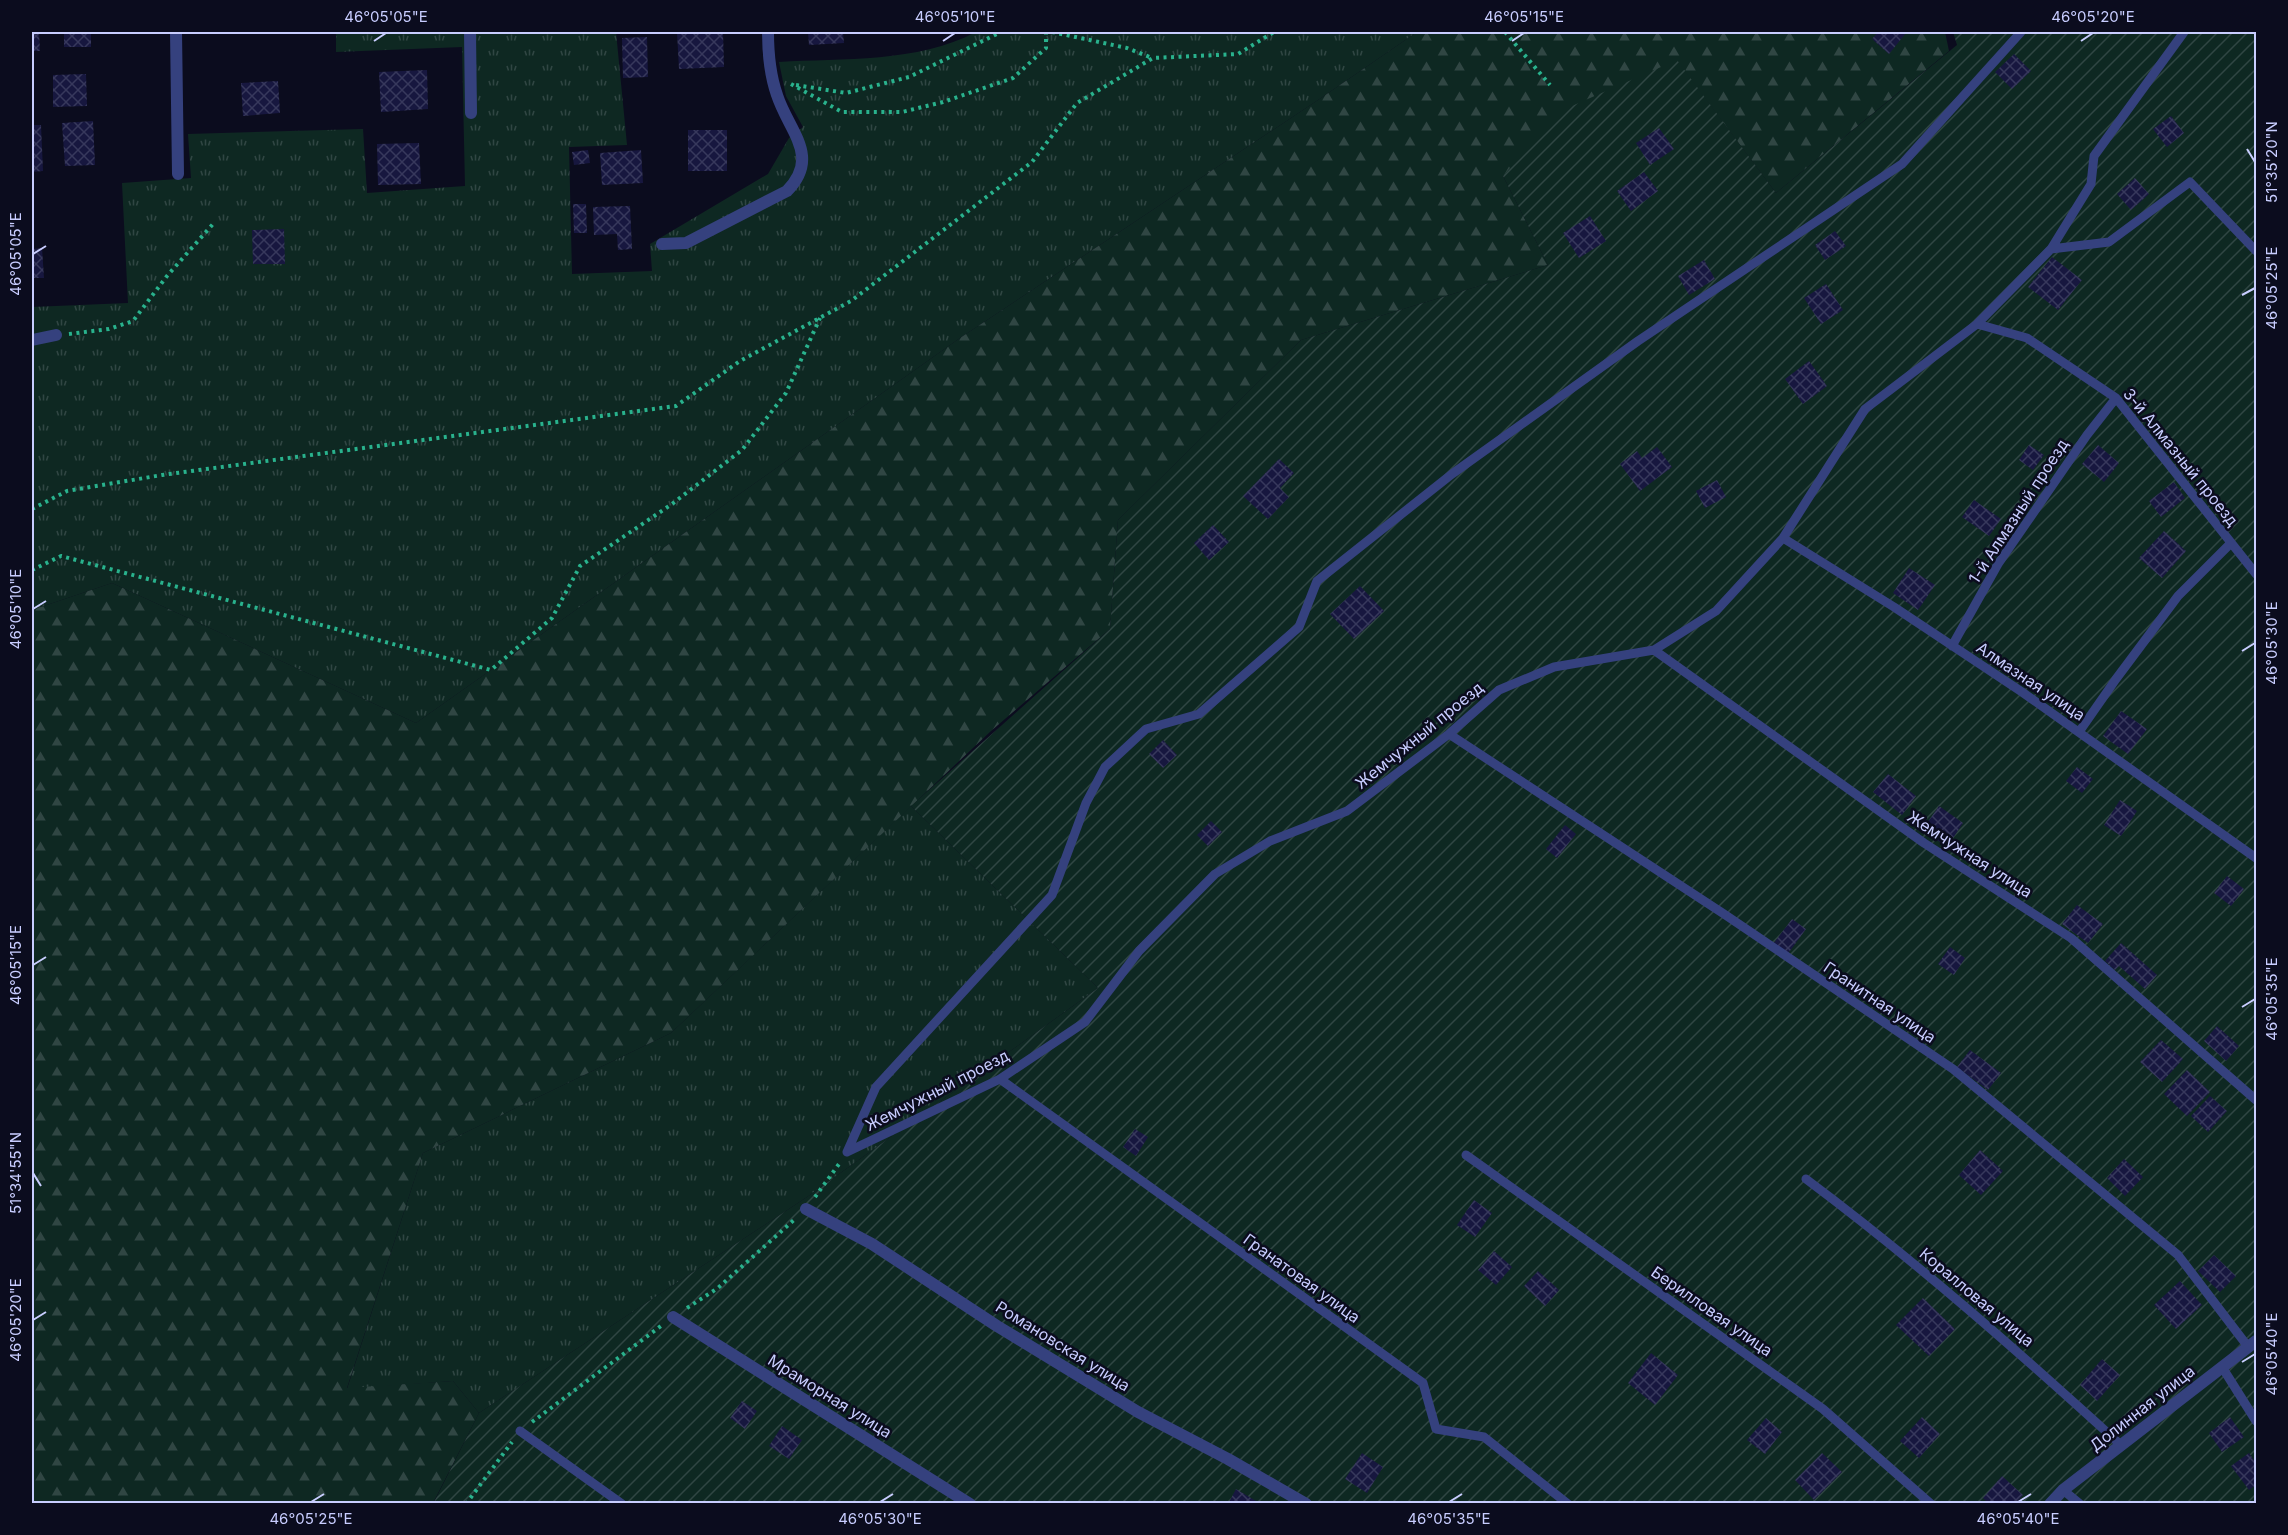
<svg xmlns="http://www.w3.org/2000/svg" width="2288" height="1535" font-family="Inter,sans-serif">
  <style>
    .grass { fill: url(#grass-tufts) }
    .forest { fill: url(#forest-firs) }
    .garden { fill: url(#garden-furrows) }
    .building { fill: url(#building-cross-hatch) }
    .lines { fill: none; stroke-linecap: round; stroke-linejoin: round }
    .path { stroke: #29b28d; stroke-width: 4; stroke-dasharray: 3 4.5; stroke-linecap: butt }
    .lane { stroke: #35417e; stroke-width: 9 }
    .street { stroke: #35417e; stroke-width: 12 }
    .ticks { fill: none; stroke: #c8cdff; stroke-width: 2 }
    .labels { text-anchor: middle; stroke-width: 5; stroke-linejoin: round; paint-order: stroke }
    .street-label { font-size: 16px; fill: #c8cdff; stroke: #0b0c1e }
    .neatline { fill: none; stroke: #c8cdff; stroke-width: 2 }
    .ticks-label { font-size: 15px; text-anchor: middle; fill: #c8cdff }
  </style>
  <defs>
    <pattern id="grass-tufts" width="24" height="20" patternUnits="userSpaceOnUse" patternTransform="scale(1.5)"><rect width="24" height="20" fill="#0e2822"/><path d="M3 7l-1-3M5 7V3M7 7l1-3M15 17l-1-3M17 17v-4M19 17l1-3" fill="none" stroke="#304643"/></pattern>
    <pattern id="forest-firs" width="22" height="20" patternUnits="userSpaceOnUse" patternTransform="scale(1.5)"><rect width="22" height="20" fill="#0e2822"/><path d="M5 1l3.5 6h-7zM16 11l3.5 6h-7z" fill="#304643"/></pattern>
    <pattern id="garden-furrows" width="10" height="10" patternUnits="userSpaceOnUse" patternTransform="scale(1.5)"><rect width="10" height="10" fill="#0e2822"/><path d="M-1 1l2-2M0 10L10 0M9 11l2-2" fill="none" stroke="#304643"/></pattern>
    <pattern id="building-cross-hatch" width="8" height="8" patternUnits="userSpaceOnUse" patternTransform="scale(1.5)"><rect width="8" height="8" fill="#17173f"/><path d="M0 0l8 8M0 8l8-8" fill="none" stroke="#37385c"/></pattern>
  </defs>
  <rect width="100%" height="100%" fill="#0b0c1e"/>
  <path class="grass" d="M336 32H616L627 145 569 147 572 274 652 271 650 244 768 174 789 138 803 127 786 96 779 62C844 58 917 63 976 32H1417L1321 98 960 338 416 723 112 583 32 610V307L128 303 122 183 191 178 188 134 363 129 367 193 465 186 462 47 336 52Z
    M911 806 1098 988 807 1197 479 1413 453 1381 347 1389 423 1153 671 1033Z"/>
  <path class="forest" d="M1417 32H1945L1949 51 1776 193 1677 61 1503 176 1548 265 1301 340 1118 520 1110 629 991 731 671 1033 423 1153 347 1388 453 1381 479 1413 433 1503H32V610L112 583 416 723 960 338 1321 98Z"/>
  <path class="garden" d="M1953 32H2256V1503L433 1504 479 1413 807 1197 1098 988 911 806 1110 629 1118 520 1301 340 1548 265 1503 176 1558 112 1677 60 1776 193 1957 45Z"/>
  <path class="building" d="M32 32H39L40 51H32Z
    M64 32H91V47H64Z
    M677 32H723L724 67 679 69Z
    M808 32H843L844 43 809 45Z
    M1878 32H1904L1906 33 1889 54 1872 39Z
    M647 37 648 77 623 78 622 38Z
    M2014 54 2031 71 2012 89 1995 72Z
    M427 70 428 109 381 112 379 72Z
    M86 74 87 106 53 107V75Z
    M278 81 280 113 243 116 241 83Z
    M2171 116 2184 133 2167 147 2153 129Z
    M93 121 95 165 65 166 62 123Z
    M32 125H41L43 171 32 172Z
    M1659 128 1674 149 1650 165 1636 143Z
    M688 130H727V171H688Z
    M419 143 421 184 378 185 377 144Z
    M588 150 590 163 574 165 572 152Z
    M641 150 643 183 602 185 600 153Z
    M1644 172 1658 191 1631 211 1617 191Z
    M2135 178 2149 194 2131 210 2117 194Z
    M573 204H586L587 233H574Z
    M630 206 632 249 618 250 617 234 594 235 593 207Z
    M1590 216 1606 241 1579 258 1563 233Z
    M284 229 285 264H253L252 230Z
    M1835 231 1846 246 1825 260 1815 245Z
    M42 248 44 278H32V249Z
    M2052 257 2082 280 2058 310 2028 287Z
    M1704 260 1715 279 1689 295 1678 276Z
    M1826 284 1843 310 1821 324 1804 298Z
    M1809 361 1827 386 1803 404 1785 379Z
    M2029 445 2044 455 2033 470 2019 460Z
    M2098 445 2119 463 2104 482 2082 464Z
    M1657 447 1672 467 1640 491 1620 464 1637 451 1642 458Z
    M1279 459 1294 473 1280 488 1289 497 1268 519 1243 496Z
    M1717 480 1726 497 1705 508 1696 491Z
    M2174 482 2185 498 2161 517 2149 501Z
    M1974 500 2001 519 1989 536 1962 517Z
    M1213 525 1229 542 1209 560 1194 543Z
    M2164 531 2186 551 2162 578 2139 558Z
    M1909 568 1935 585 1918 610 1893 593Z
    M1360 586 1384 611 1354 639 1330 614Z
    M2121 711 2147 729 2128 754 2103 736Z
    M1163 740 1177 755 1163 768 1149 754Z
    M2077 767 2093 779 2082 793 2066 781Z
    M1888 774 1916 796 1902 815 1873 792Z
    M2120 800 2137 811 2121 836 2104 825Z
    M1939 806 1963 823 1947 847 1922 830Z
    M1211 821 1222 832 1208 846 1197 835Z
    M1565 825 1576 834 1557 858 1546 849Z
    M2227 876 2244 889 2231 906 2214 893Z
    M2077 905 2103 924 2088 943 2062 924Z
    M1792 919 1806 929 1787 955 1773 944Z
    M2121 943 2157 975 2145 989 2119 966 2115 970 2105 961Z
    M1950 947 1965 958 1954 975 1938 964Z
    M2217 1026 2239 1046 2226 1061 2204 1041Z
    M2161 1040 2183 1059 2162 1082 2140 1062Z
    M1970 1050 2001 1073 1988 1090 1957 1067Z
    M2187 1070 2210 1092 2187 1116 2164 1094Z
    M2210 1096 2227 1111 2208 1132 2191 1116Z
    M1135 1129 1148 1137 1136 1156 1123 1147Z
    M1980 1150 2003 1171 1981 1195 1959 1175Z
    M2124 1159 2143 1177 2125 1196 2107 1178Z
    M1474 1200 1492 1213 1475 1237 1457 1225Z
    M1494 1251 1512 1267 1496 1285 1478 1270Z
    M2214 1255 2236 1276 2220 1292 2198 1271Z
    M1538 1271 1559 1290 1545 1306 1524 1286Z
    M2180 1281 2202 1305 2176 1329 2154 1305Z
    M1923 1298 1955 1329 1929 1356 1896 1325Z
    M1651 1353 1678 1375 1655 1405 1628 1383Z
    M2102 1359 2120 1375 2097 1401 2080 1385Z
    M742 1401 757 1411 745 1429 730 1418Z
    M1922 1417 1940 1434 1919 1458 1900 1441Z
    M2230 1417 2244 1437 2222 1452 2209 1433Z
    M1766 1418 1782 1432 1765 1454 1747 1440Z
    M782 1426 802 1440 789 1459 769 1446Z
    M1362 1453 1383 1467 1367 1493 1345 1479Z
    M1822 1453 1842 1472 1814 1500 1795 1480Z
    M2249 1453 2256 1463V1485L2249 1490 2231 1466Z
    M2002 1476 2023 1495 2016 1504H1989L1983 1498Z
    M1236 1489 1261 1504H1228Z"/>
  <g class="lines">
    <path class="path" d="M1052 32 1127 48 1152 58
      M1505 32 1550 85
      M791 84 842 112H902L943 102 1013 78 1046 48V32
      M796 85 846 93 909 77 1001 32
      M69 334 109 329 133 321 167 276 213 224
      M32 509 67 491 162 475 676 406 740 361 851 301 1032 162 1077 103 1153 58 1238 54 1274 32
      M32 570 61 556 491 670 552 618 580 566 672 504 742 450 786 393 820 318
      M815 1197 839 1164
      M687 1308 718 1288 794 1220
      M532 1422 661 1326
      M466 1504 512 1442"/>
    <path class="lane" d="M2051 249 2109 242 2190 182 2256 251
      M1977 324 2027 338 2116 398 2256 574
      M1783 538 1894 607 2022 692 2256 858
      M1952 646 1998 564 2087 435 2116 398
      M1654 650 1924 843 2071 938 2256 1100
      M2079 732 2116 679 2178 596 2231 543
      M1449 734 1724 914 1953 1069 2178 1255 2249 1348
      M1000 1079 1423 1383 1436 1429 1484 1437 1568 1504
      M847 1152 1000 1079 1085 1022 1139 951 1215 874 1270 841 1347 811 1449 734 1499 690 1554 667 1654 650 1716 611 1783 538 1865 409 1977 324 2051 249 2091 184 2094 156 2184 32
      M847 1152 876 1087 1052 895 1086 803 1105 767 1146 729 1199 714 1299 627 1317 581 1452 474 1638 341 1902 164 2021 32
      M1466 1155 1823 1409 1931 1504
      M1806 1179C1917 1262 2020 1353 2122 1446
      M2222 1367 2256 1421
      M520 1431 622 1504
      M2063 1490 2080 1504"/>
    <path class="street" d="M176 32 178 174
      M470 32 471 113
      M662 244 686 243 787 191C821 156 789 132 777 95 770 75 768 53 768 32
      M32 340 56 335
      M806 1209 872 1244 997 1326 1138 1412 1228 1459 1306 1504
      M673 1317 970 1504
      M2050 1504 2063 1490 2256 1341"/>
  </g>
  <path class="ticks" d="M374 41 386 33M943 41 955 33M1512 41 1524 33M2081 41 2093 33M2247 149 2255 162M33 254 46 246M2242 295 2255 288M33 609 46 601M2242 651 2255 643M33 965 46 957M2242 1007 2255 999M33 1173 41 1186M33 1320 46 1312M2242 1362 2255 1354M311 1502 324 1494M880 1502 893 1494M1449 1502 1462 1494M2018 1502 2031 1494"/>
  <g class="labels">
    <g class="street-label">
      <text transform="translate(2181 457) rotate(51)" y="6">3-й Алмазный проезд</text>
      <text transform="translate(2018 511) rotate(-57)" y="6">1-й Алмазный проезд</text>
      <text transform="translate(2031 681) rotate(34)" y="6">Алмазная улица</text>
      <text transform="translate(1419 735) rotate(-39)" y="6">Жемчужный проезд</text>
      <text transform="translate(1970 854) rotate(33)" y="6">Жемчужная улица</text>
      <text transform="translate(1880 1002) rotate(34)" y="6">Гранитная улица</text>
      <text transform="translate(937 1090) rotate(-27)" y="6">Жемчужный проезд</text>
      <text transform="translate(1302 1278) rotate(36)" y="6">Гранатовая улица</text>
      <text transform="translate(1977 1297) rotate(40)" y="6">Коралловая улица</text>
      <text transform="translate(1712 1311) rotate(35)" y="6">Берилловая улица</text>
      <text transform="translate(1063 1346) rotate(32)" y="6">Романовская улица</text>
      <text transform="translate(830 1396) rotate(32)" y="6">Мраморная улица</text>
      <text transform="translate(2142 1408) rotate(-38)" y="6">Долинная улица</text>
    </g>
  </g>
  <rect width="2288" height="1535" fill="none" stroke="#0b0c1e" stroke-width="66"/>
  <rect x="33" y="33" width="2222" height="1469" class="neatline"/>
  <g class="ticks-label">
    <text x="386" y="22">46°05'05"E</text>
    <text x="955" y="22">46°05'10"E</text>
    <text x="1524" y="22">46°05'15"E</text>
    <text x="2093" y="22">46°05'20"E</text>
    <text transform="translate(2272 162) rotate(-90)" y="5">51°35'20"N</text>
    <text transform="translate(16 254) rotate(-90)" y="5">46°05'05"E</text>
    <text transform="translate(2272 288) rotate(-90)" y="5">46°05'25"E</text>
    <text transform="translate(16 609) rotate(-90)" y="5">46°05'10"E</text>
    <text transform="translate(2272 643) rotate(-90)" y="5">46°05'30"E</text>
    <text transform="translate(16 965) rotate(-90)" y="5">46°05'15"E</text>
    <text transform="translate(2272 999) rotate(-90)" y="5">46°05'35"E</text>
    <text transform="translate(16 1173) rotate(-90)" y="5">51°34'55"N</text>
    <text transform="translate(16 1320) rotate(-90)" y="5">46°05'20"E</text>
    <text transform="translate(2272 1354) rotate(-90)" y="5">46°05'40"E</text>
    <text x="311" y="1524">46°05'25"E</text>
    <text x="880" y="1524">46°05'30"E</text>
    <text x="1449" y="1524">46°05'35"E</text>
    <text x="2018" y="1524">46°05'40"E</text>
  </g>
</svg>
